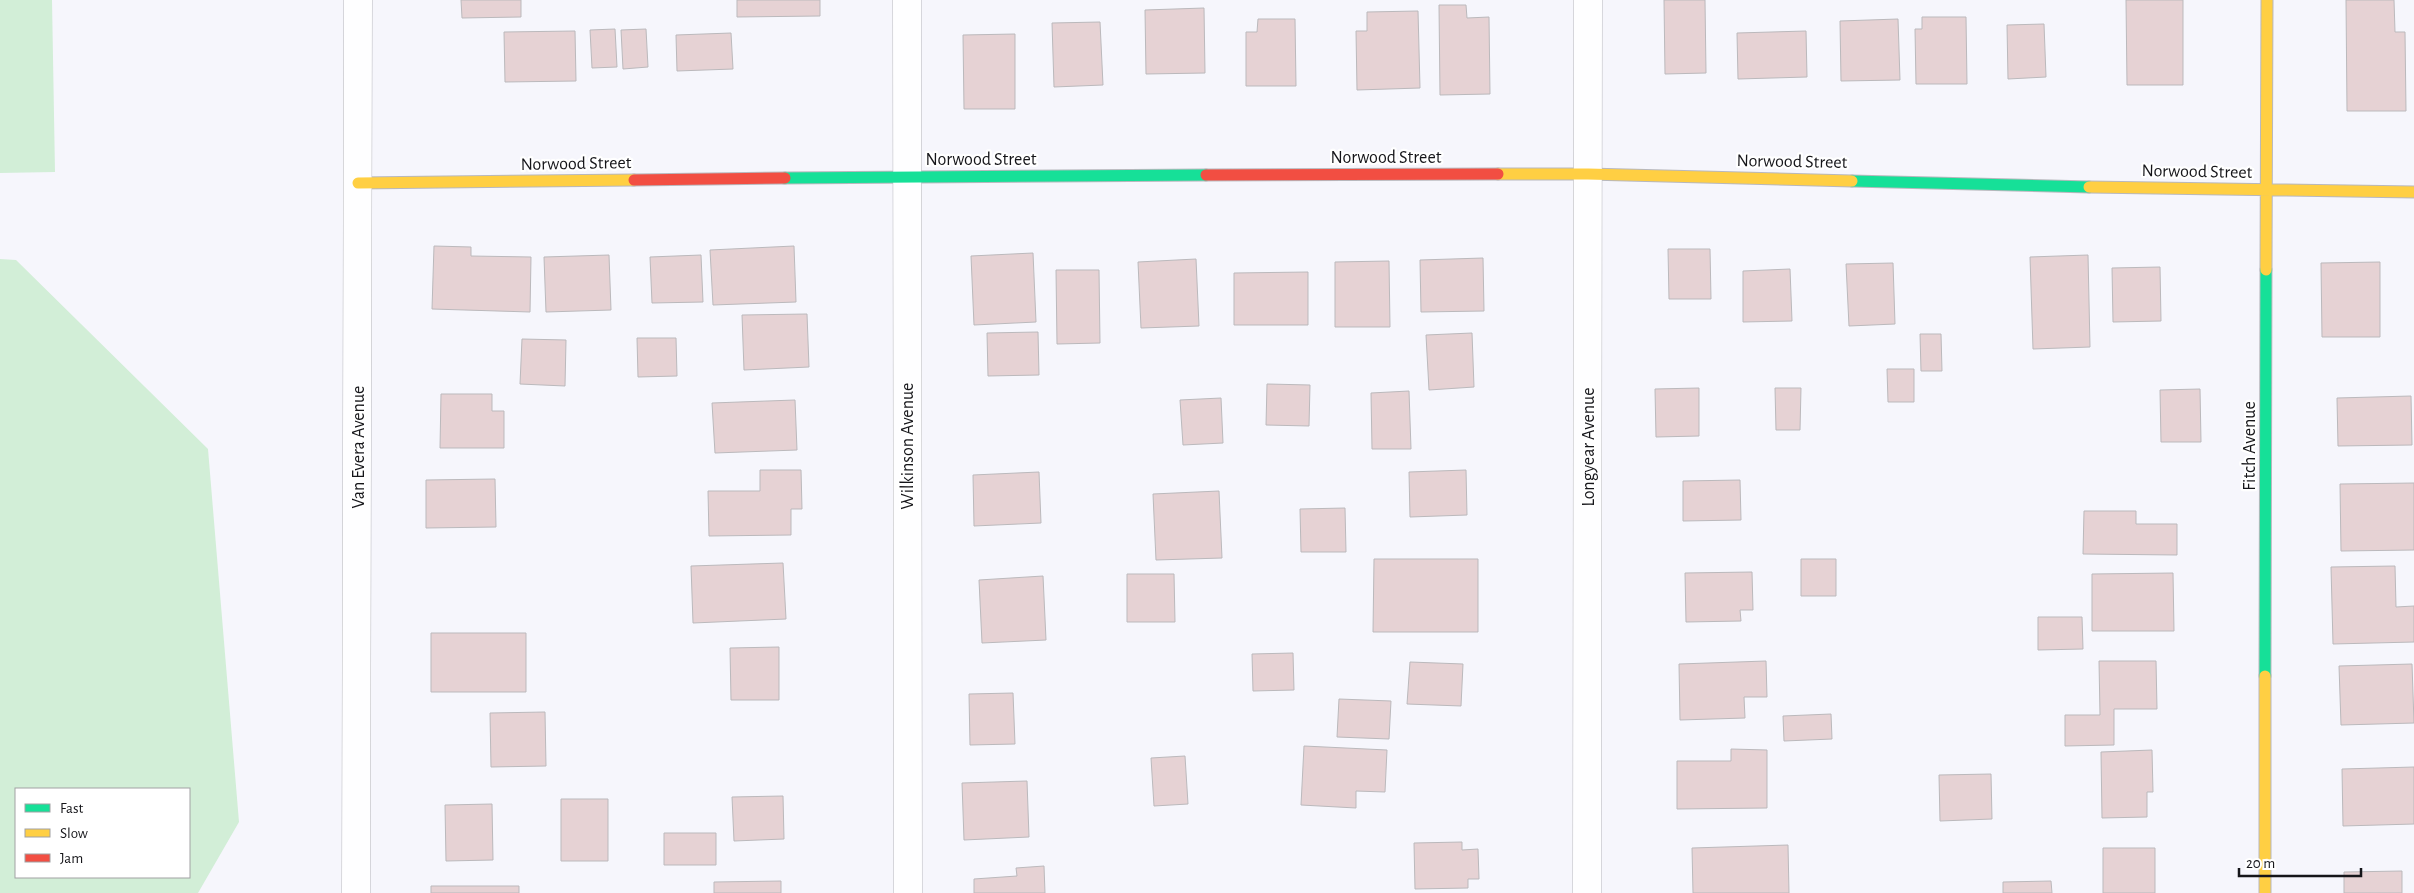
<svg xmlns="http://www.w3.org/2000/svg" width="2414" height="893" font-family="'Alegreya Sans',sans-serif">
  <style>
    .green { fill: #d2eed7; fill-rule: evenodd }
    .building { fill: #e6d2d4; stroke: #bbb9bc }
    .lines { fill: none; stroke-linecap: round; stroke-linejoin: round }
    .street-casing { stroke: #b8b8bd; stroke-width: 29 }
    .fast-casing { stroke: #b8b8bd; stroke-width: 13 }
    .slow-casing { stroke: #b8b8bd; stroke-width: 13 }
    .jam-casing { stroke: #b8b8bd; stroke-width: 13 }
    .street { stroke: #fefeff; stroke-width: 28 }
    .fast { stroke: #16e098; stroke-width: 11 }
    .slow { stroke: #ffcf43; stroke-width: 11 }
    .jam { stroke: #f24e42; stroke-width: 11 }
    .labels { text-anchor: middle; stroke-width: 4.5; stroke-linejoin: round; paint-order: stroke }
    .street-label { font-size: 18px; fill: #151519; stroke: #fff }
  </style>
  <rect width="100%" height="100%" fill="#f6f6fc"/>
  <path class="green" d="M0 0H52L55 172 0 173Z
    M0 259 16 260 208 449 239 822 198 893H0ZM189 789V877H16V789Z"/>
  <path class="building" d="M461 0H521V17L462 18Z
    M737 0H820V16L737 17Z
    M1664 0H1705L1706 73 1665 74Z
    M2126 0H2183V85H2127Z
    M2346 0H2394L2395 32H2405L2406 111H2347Z
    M1439 5H1466L1467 18 1489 17 1490 94 1440 95Z
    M1204 8 1205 73 1146 74 1145 10Z
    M1418 11 1420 88 1357 90 1356 31H1367V12Z
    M1922 17H1966L1967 84H1916L1915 29H1922Z
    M1258 19H1295L1296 86H1246V32H1257Z
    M1898 19 1900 80 1841 81 1840 21Z
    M1100 22 1103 85 1054 87 1052 23Z
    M2044 24 2046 77 2008 79 2007 25Z
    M615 29 617 67 592 68 590 30Z
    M646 29 648 67 623 69 621 30Z
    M575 31 576 81 505 82 504 32Z
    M1806 31 1807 77 1738 79 1737 33Z
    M731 33 733 69 677 71 676 35Z
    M1015 34V109H964L963 35Z
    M434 246 471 247V256L531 257 530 312 432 309Z
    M794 246 796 302 713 305 710 250Z
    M1668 249H1710L1711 299H1669Z
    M1033 253 1036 322 974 325 971 256Z
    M609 255 611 310 546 312 544 257Z
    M701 255 703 302 652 303 650 257Z
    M2088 255 2090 347 2033 349 2030 257Z
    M1483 258 1484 311 1421 312 1420 260Z
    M1196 259 1199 326 1141 328 1138 262Z
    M1389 261 1390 327H1335V262Z
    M2380 262V337H2322L2321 263Z
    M1893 263 1895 324 1849 326 1846 264Z
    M2160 267 2161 321 2113 322 2112 268Z
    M1790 269 1792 321 1743 322V271Z
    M1056 270H1099L1100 343 1057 344Z
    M1308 272V325H1234V273Z
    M807 314 809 367 744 370 742 315Z
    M1038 332 1039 375 988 376 987 333Z
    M1472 333 1474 387 1429 390 1426 335Z
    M1920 334H1941L1942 371H1921Z
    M637 338H676L677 376 638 377Z
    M522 339 566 340 565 386 520 384Z
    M1887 369H1914V402H1888Z
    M1267 384 1310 385 1309 426 1266 425Z
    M1699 388V436L1656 437 1655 389Z
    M1775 388H1801L1800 430H1776Z
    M2200 389 2201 442H2161L2160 390Z
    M1409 391 1411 449H1372L1371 393Z
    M441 394H492V411H504V448H440Z
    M2411 396 2412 445 2338 446 2337 398Z
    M1221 398 1223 443 1183 445 1180 400Z
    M795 400 797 450 715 453 712 403Z
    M760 470H801L802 509H791V535L709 536 708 491H760Z
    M1466 470 1467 515 1410 517 1409 472Z
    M1039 472 1041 523 974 526 973 475Z
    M495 479 496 527 426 528V480Z
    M1740 480 1741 520 1683 521V481Z
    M2414 483V550L2341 551 2340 484Z
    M1219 491 1222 558 1156 560 1153 494Z
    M1345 508 1346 552H1301L1300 509Z
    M2084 511H2136V524H2177V555L2083 554Z
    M1374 559H1478V632H1373Z
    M1801 559H1836V596H1801Z
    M783 563 786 619 693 623 691 566Z
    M2395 566 2396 607 2414 606V642L2333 644 2331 567Z
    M1752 572 1753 610H1740L1741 621 1686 622 1685 573Z
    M2173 573 2174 631H2092V574Z
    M1127 574H1174L1175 622H1127Z
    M1043 576 1046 640 982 643 979 580Z
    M2038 617H2082L2083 649 2038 650Z
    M431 633H526V692H431Z
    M779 647V700H731L730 648Z
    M1293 653 1294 690 1253 691 1252 654Z
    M1766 661 1767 697H1744L1745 718 1680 720 1679 664Z
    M2099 661H2156L2157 709H2114V745L2065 746V715H2100Z
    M1410 662 1463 664 1461 706 1407 704Z
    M2412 664 2414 723 2341 725 2339 666Z
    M1013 693 1015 744 970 745 969 694Z
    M1339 699 1391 701 1389 739 1337 737Z
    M545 712 546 766 491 767 490 713Z
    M1831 714 1832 739 1784 741 1783 716Z
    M1304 746 1387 750 1385 792 1356 791V808L1301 805Z
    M1731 749 1767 750V808L1677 809V761H1731Z
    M2152 750 2153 792H2147V817L2102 818 2101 752Z
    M1185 756 1188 804 1154 806 1151 758Z
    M2414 767V824L2343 826 2342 769Z
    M1991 774 1992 819 1940 821 1939 775Z
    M1027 781 1029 837 964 840 962 783Z
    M783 796 784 839 734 841 732 797Z
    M561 799H608V861H561Z
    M492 804 493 860 446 861 445 805Z
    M664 833H716V865H664Z
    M1462 842V850L1478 849 1479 879H1468V888L1415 889 1414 843Z
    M1788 845 1789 893H1693L1692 848Z
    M2103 848H2155V893H2103Z
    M1044 866 1045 893H974V879L1017 876 1016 868Z
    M2402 871V893H2344V872Z
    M781 881V893H714V882Z
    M2051 881 2052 893H2003V882Z
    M431 886H519V893H431Z"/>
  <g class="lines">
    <g class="street-casing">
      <path id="street" d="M907 0 908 893
        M356 893 358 0
        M1587 893 1588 0"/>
    </g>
    <g class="fast-casing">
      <path id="fast" d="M785 178 1206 175
        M1852 181 2089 187
        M2265 676 2266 270"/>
    </g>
    <g class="slow-casing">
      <path id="slow" d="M1498 174H1588L1852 181
        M358 183 634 180
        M2089 187 2414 192
        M2266 270 2267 0
        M2265 893V676"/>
    </g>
    <g class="jam-casing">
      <path id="jam" d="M1206 175 1498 174
        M634 180 785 178"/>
    </g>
    <use href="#street" class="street"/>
    <use href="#fast" class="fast"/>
    <use href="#slow" class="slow"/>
    <use href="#jam" class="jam"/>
  </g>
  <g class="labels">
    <g class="street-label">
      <text x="1386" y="163">Norwood Street</text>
      <text x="981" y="165">Norwood Street</text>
      <text transform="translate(1792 161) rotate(1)" y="6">Norwood Street</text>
      <text transform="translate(576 163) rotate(-1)" y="6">Norwood Street</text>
      <text transform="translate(2197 171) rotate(1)" y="6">Norwood Street</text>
      <text transform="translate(907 446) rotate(-90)" y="6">Wilkinson Avenue</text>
      <text transform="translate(2249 446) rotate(-90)" y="6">Fitch Avenue</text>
      <text transform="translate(358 447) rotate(-90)" y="6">Van Evera Avenue</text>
      <text transform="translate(1588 447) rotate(-90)" y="6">Longyear Avenue</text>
    </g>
  </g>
  <rect x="15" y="788" width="175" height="90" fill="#ffffff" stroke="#a1a1a3"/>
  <rect x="25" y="804" width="25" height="8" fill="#16e098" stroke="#a1a1a3"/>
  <text x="60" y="813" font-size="15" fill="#151519">Fast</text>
  <rect x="25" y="829" width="25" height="8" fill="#ffcf43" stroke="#a1a1a3"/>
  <text x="60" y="838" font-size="15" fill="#151519">Slow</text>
  <rect x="25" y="854" width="25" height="8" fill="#f24e42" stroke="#a1a1a3"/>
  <text x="60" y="863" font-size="15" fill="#151519">Jam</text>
  <path d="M2239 868v8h122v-8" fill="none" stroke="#151519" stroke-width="2.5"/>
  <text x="2246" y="868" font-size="15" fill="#151519" stroke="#ffffff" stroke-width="4" paint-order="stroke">20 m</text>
</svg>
